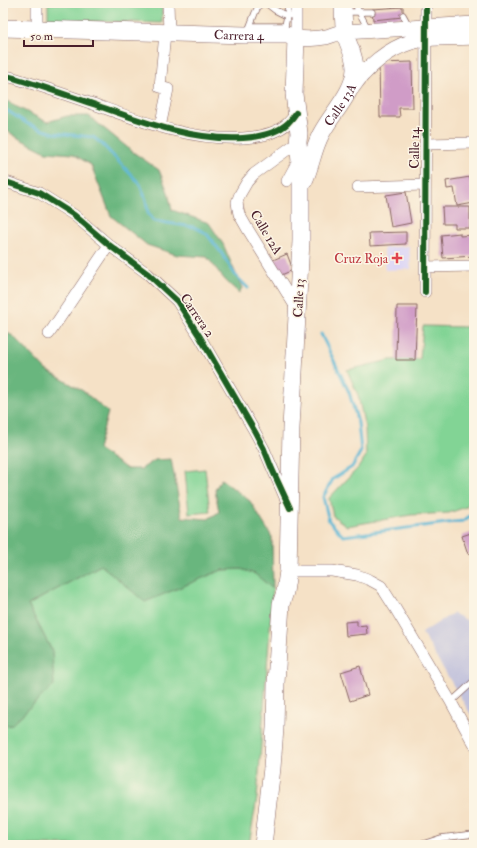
<svg xmlns="http://www.w3.org/2000/svg" width="477" height="848" font-family="'IM FELL Double Pica',serif">
  <style>
    .built { fill: #dcd6f6 }
    .industrial { fill: #c2c2dc }
    .green { fill: #82d495; stroke: #667a60 }
    .forest { fill: #69b67e; stroke: #5a6a54 }
    .lines { fill: none; stroke-linecap: round; stroke-linejoin: round }
    .stream { stroke: #55b4d3; stroke-width: 3 }
    .building { fill: #d09cc7 }
    .lane-casing { stroke: #866361; stroke-width: 7 }
    .street-casing { stroke: #866361; stroke-width: 12 }
    .secondary-casing { stroke: #866361; stroke-width: 16 }
    .primary-casing { stroke: #866361; stroke-width: 18 }
    .lane { stroke: #fff; stroke-width: 5.5 }
    .street { stroke: #fff; stroke-width: 11 }
    .secondary { stroke: #fff; stroke-width: 15 }
    .primary { stroke: #fff; stroke-width: 17 }
    .cycleway-casing { stroke: #fcf5e5; stroke-width: 8 }
    .cycleway { stroke: #1b5e20; stroke-width: 6 }
    .health-dot { fill: #e0444e; stroke: #fcf5e5; stroke-width: 1.5 }
    .labels { text-anchor: middle; stroke-width: 3; stroke-linejoin: round; paint-order: stroke }
    .street-label { font-size: 13px; fill: #4a1f2b; stroke: #fcf5e5 }
    .health-label { font-size: 13px; fill: #be3a42; stroke: #fcf5e5; text-anchor: end }
  </style>
  <rect width="100%" height="100%" fill="#fcf5e5"/>
  <filter id="ink" filterUnits="userSpaceOnUse"><feTurbulence type="fractalNoise" baseFrequency=".025" numOctaves="2"/><feDisplacementMap in="SourceGraphic" scale="8" xChannelSelector="R" yChannelSelector="G"/><feConvolveMatrix kernelMatrix="1 2 1 2 8 2 1 2 1" color-interpolation-filters="sRGB"/></filter>
  <filter id="wash" filterUnits="userSpaceOnUse"><feTurbulence type="fractalNoise" baseFrequency=".012" numOctaves="4" result="noise"/><feDisplacementMap in="SourceGraphic" scale="16" xChannelSelector="R" yChannelSelector="G"/><feGaussianBlur stdDeviation="0.9" result="paint"/><feColorMatrix in="noise" values="0 0 0 0 0 0 0 0 0 0 0 0 0 0 0 0 0 1.4 0 .05"/><feComposite in="paint" operator="in"/></filter>
  <g filter="url(#wash)">
    <rect width="100%" height="100%" fill="#f5e1c6"/>
    <path class="built" d="M409 246 411 269 385 270 384 248Z"/>
    <path class="industrial" d="M453 613 474 624V713L471 715 422 633Z"/>
    <path class="green" d="M48 3H162V23L48 20Z
      M470 311H474V492L466 507 449 513 411 515 347 526 333 516 329 498 358 468 366 456 365 428 358 395 347 370 390 360 420 359 423 326 468 327Z
      M205 469 210 512 189 514 185 471Z
      M101 565 145 601 222 570 241 569 256 574 273 589 257 798 249 845H3V726L11 725 52 651 28 605Z"/>
    <path class="forest" d="M3 98 13 105 47 122 67 116H89L133 152 159 170 168 192 172 210 209 223 223 244 242 288 239 293 225 280 207 257 177 255 147 245 111 216 91 165 73 154 46 152 18 138 3 128Z
      M3 331 13 336 46 370 83 391 108 412 98 449 127 469H141L155 460 171 459 182 517 208 519 219 512 215 490 221 479 250 501 272 537 273 589 255 574 241 569 222 570 145 602 101 565 28 605 52 651 54 685 11 725 3 726Z"/>
    <g class="lines">
      <path class="stream" d="M3 108 28 124 43 130 54 133 93 137 102 144 140 184 146 200 148 213 154 221 194 227 206 233 220 251 236 276 248 288
        M321 334 349 392 358 423 361 451 352 467 333 479 323 497 329 521 343 536 463 521 474 513"/>
    </g>
    <g id="blocks">
      <path class="building" d="M403 7V17L373 20 372 9Z
        M412 62 413 108H399L400 117H380L379 63Z
        M470 177 474 203 457 206 454 188 447 189 446 181Z
        M406 192 411 223 391 227 386 195Z
        M442 207H470V228H455V224H443Z
        M406 232V244L370 246 369 233Z
        M460 233V236L474 235V256L443 258 441 235Z
        M287 254 293 270 279 276 273 260Z
        M397 306H417L415 360H396Z
        M474 532V553L468 554 462 536Z
        M357 621V626L366 625 367 634 346 636 345 622Z
        M360 666 368 695 350 701 341 672Z"/>
    </g>
  </g>
  <g filter="url(#ink)">
    <use href="#blocks" fill-opacity="0" stroke="#866361" stroke-width="1"/>
    <g class="lines">
      <g class="lane-casing">
        <path id="lane" d="M266 3 275 10 287 16 296 14
          M357 8 368 29
          M345 12H372
          M403 15 409 26
          M250 26 255 13 260 3
          M285 26 287 16 288 3
          M246 33 250 26H285L286 33
          M451 702 474 681
          M420 845 441 838 474 834"/>
      </g>
      <g class="street-casing">
        <path id="street" d="M168 3 169 33
          M296 3V38
          M37 28V3
          M3 75C33 83 63 94 93 104 141 121 191 141 243 138 259 137 276 134 288 123 291 120 294 116 296 113
          M160 127 168 89 160 87 165 33
          M425 144 474 143
          M3 181 39 193 74 215 109 245 148 274 177 301 200 337 255 432 264 449 287 502
          M287 181 299 159
          M358 187 425 185
          M425 267 474 266
          M425 292 426 3
          M297 309 247 228 239 214 238 209 237 202 240 194 247 182 254 174 298 142
          M49 334 109 245
          M288 571H332L357 575 370 580 381 586 395 608 451 702 474 744"/>
      </g>
      <g class="secondary-casing">
        <path id="secondary" d="M296 38C306 39 316 39 326 37 333 35 338 32 345 32L474 24
          M351 89C355 84 358 79 363 74 380 56 402 41 427 39 443 37 458 38 474 37"/>
      </g>
      <g class="primary-casing">
        <g id="primary">
          <path id="s1" d="M3 28 245 35H287L296 38 294 94 299 133 298 142 301 171V241L291 428 288 571 285 592 281 604 276 683 275 728 272 768 263 845"/>
          <path id="s2" d="M304 181C311 166 313 149 321 134 331 114 354 93 355 69 355 56 350 49 346 37 343 26 343 14 343 3"/>
        </g>
      </g>
      <use href="#lane" class="lane"/>
      <use href="#street" class="street"/>
      <use href="#secondary" class="secondary"/>
      <use href="#primary" class="primary"/>
      <g class="cycleway-casing">
        <path id="cycleway" d="M3 75C33 83 63 94 93 104 141 121 191 141 243 138 259 137 276 134 288 123 291 120 294 116 296 113
          M3 181 39 193 74 215 109 245 148 274 177 301 200 337 255 432 264 449 272 469 290 508
          M425 292 426 3"/>
      </g>
      <use href="#cycleway" class="cycleway"/>
    </g>
  </g>
  <path class="health-dot" d="M395 252h4v4h4v4h-4v4h-4v-4h-4v-4h4z"/>
  <g class="labels">
    <g class="street-label">
      <text dy="5" stroke="none"><textPath href="#s1" startOffset="236">Carrera 4</textPath></text>
      <text dy="5" stroke="none"><textPath href="#s2" startOffset="85">Calle 13A</textPath></text>
      <text transform="translate(414 148) rotate(-90)" y="5">Calle 14</text>
      <text transform="translate(267 232) rotate(59)" y="5">Calle 12A</text>
      <text transform="translate(298 298) rotate(-87)" y="5">Calle 13</text>
      <text transform="translate(198 315) rotate(56)" y="5">Carrera 2</text>
    </g>
    <g class="health-label">
      <text x="388" y="263">Cruz Roja</text>
    </g>
  </g>
  <rect width="477" height="848" fill="none" stroke="#fcf5e5" stroke-width="16"/>
  <path d="M24 40v6h69v-6" fill="none" stroke="#4a1f2b" stroke-width="2"/>
  <text x="30" y="40" font-size="12" fill="#4a1f2b" stroke="#fcf5e5" stroke-width="3" paint-order="stroke">50 m</text>
</svg>
